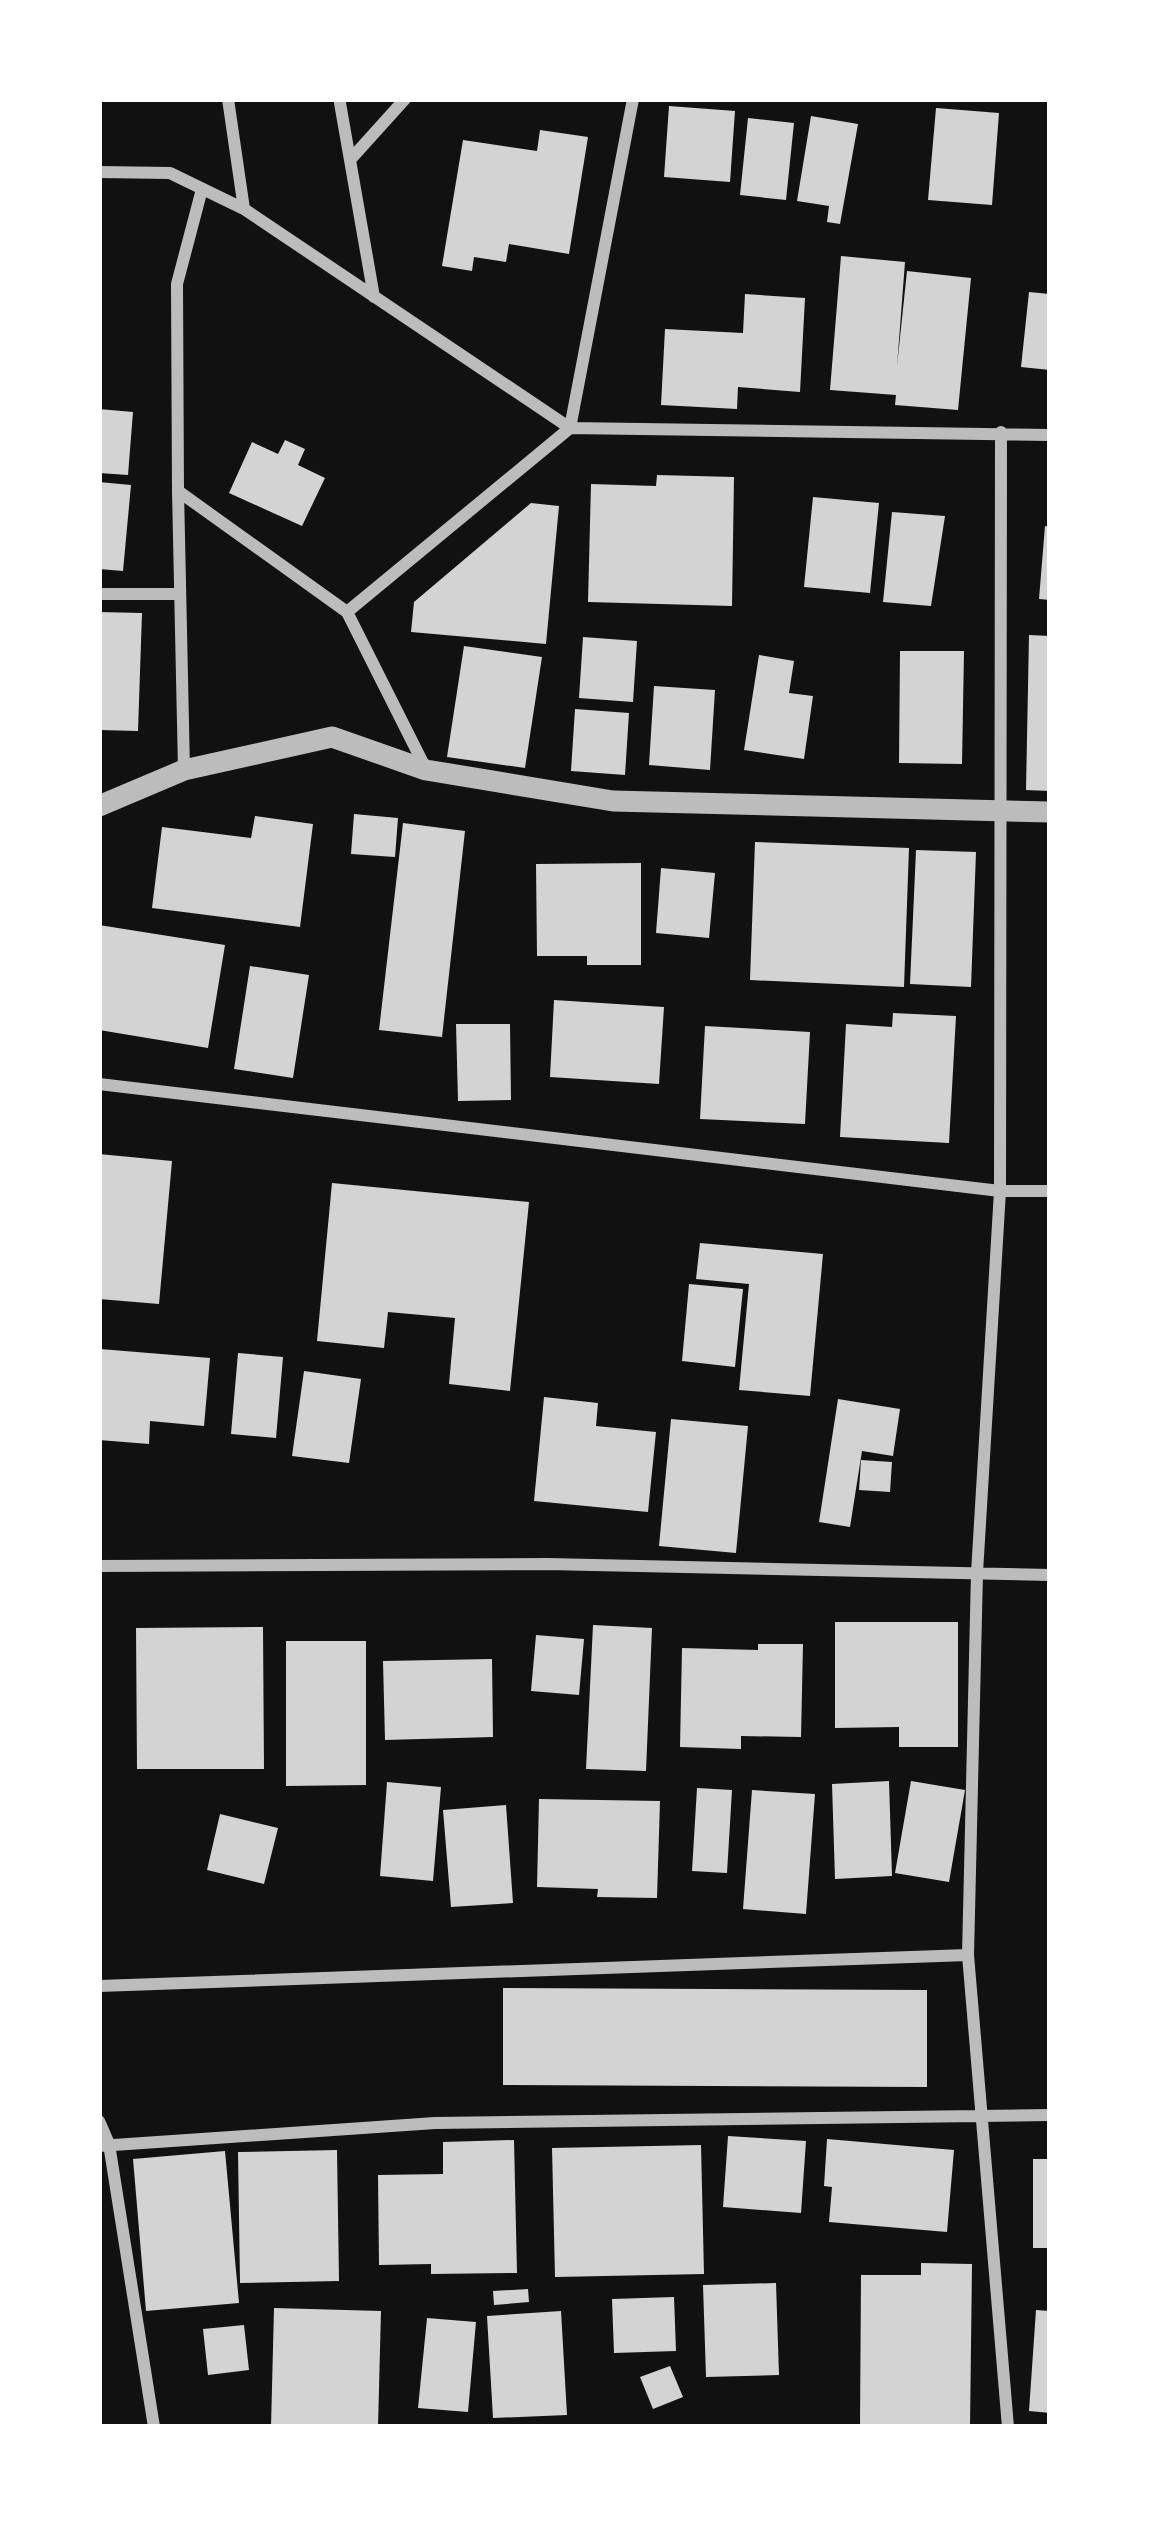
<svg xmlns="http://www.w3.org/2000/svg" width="1149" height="2526" font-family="'Exo 2',sans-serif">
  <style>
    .building { fill: #d3d3d3 }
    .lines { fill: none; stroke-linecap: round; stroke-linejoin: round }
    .minor { stroke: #bcbcbc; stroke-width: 12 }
    .tertiary { stroke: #bcbcbc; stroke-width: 21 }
  </style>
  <rect width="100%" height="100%" fill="#111"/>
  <path class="building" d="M669 106 735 111 730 182 664 177Z
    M936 108 999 113 992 205 928 200Z
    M811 116 858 124 840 224 827 222 829 206 797 201Z
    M748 118 794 123 786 200 740 195Z
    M540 130 588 137 569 254 509 244 506 262 474 257 472 271 442 266 463 140 537 151Z
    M841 256 905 262 897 366 907 271 971 278 958 410 895 405 896 395 830 390Z
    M1029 292 1050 294V370L1021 367Z
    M745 294 805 298 800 392 738 387 737 409 661 405 665 329 743 333Z
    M99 409 133 412 128 475 99 473Z
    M285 440 305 449 298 465 325 478 302 526 229 493 252 442 278 454Z
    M657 475 734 477 732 606 588 602 591 484 656 486Z
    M99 482 131 485 123 571 99 569Z
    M813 497 879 503 870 593 804 587Z
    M531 503 559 506 546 644 411 632 414 602Z
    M892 512 945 516 931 606 883 602Z
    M1045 526 1050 527V600L1039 599Z
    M99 612 142 613 138 731 99 730Z
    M1029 635 1050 636V791L1026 790Z
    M583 637 637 641 633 702 579 698Z
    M464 646 542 657 525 768 447 757Z
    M900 651H964L962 764 899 763Z
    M759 655 794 661 789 693 813 696 804 759 744 750Z
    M654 686 715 690 710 770 649 765Z
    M575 709 629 713 625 775 571 771Z
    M354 814 398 818 395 857 351 854Z
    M255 816 313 824 300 927 152 908 162 827 251 838Z
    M403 823 465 831 442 1037 379 1030Z
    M755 842 909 848 904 987 750 980Z
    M916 850 976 852 971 987 910 984Z
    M641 863V965H587V956H537L536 864Z
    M661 868 715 873 709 938 656 933Z
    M99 925 225 945 208 1048 99 1030Z
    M250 966 309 975 293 1078 234 1069Z
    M554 1000 664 1007 659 1084 550 1077Z
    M893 1013 956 1016 949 1143 840 1137 846 1024 892 1027Z
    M456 1024H510L511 1100 458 1101Z
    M705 1026 810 1032 805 1124 700 1119Z
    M99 1154 172 1161 159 1304 99 1299Z
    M332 1183 529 1202 510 1391 449 1384 455 1318 388 1312 384 1348 317 1341Z
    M700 1243 823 1254 810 1396 739 1390 749 1284 696 1279Z
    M689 1284 743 1289 735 1367 682 1361Z
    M100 1349 210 1358 204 1426 150 1421 149 1444 99 1440Z
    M238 1353 283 1357 276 1438 231 1434Z
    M304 1371 361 1379 349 1463 292 1456Z
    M544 1397 598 1403 596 1426 656 1432 648 1512 534 1501Z
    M838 1399 900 1409 893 1456 862 1451 850 1527 819 1522Z
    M671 1419 748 1426 736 1553 659 1546Z
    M861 1460 892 1462 890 1492 859 1490Z
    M835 1622H958V1747H899V1727L835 1728Z
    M593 1625 652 1628 646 1771 586 1769Z
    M263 1627 264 1769H137L136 1628Z
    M536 1635 584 1639 579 1695 531 1691Z
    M286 1641H366V1785L286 1786Z
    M758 1644H803L801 1737 741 1736V1749L680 1747 682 1648 758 1650Z
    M492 1659 493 1737 385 1740 383 1661Z
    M889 1781 892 1876 835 1879 832 1784Z
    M911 1781 965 1790 949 1882 895 1873Z
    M387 1782 441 1787 433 1881 380 1876Z
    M697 1788 732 1790 727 1873 692 1871Z
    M752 1790 815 1794 806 1914 743 1909Z
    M539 1799 660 1801 657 1898 597 1897 598 1889 537 1887Z
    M506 1805 513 1903 451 1907 443 1810Z
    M220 1814 278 1828 264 1884 207 1870Z
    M503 1988 927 1990V2087L503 2085Z
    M728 2136 806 2141 801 2213 723 2207Z
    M827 2139 954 2150 947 2232 829 2222 832 2187 824 2186Z
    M514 2140 517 2273 431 2274V2264L379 2265 378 2175 443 2174V2142Z
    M701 2145 704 2274 555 2277 552 2148Z
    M337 2150 339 2281 240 2283 238 2152Z
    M225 2151 239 2303 146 2311 133 2159Z
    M1033 2159H1050V2248H1033Z
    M921 2263 972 2264 970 2427H860L861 2275H921Z
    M776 2283 779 2375 706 2377 703 2285Z
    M528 2289 529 2302 494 2305 493 2291Z
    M674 2297 676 2351 614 2353 612 2299Z
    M274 2308 381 2311 378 2427H271Z
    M1036 2310 1050 2311V2413L1029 2411Z
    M561 2311 567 2415 493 2418 487 2316Z
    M427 2318 476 2322 468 2412 418 2408Z
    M244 2325 249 2370 208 2375 203 2329Z
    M670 2366 683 2397 653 2409 640 2377Z"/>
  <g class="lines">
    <path class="minor" d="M228 99 244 209
      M340 103 374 297
      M350 160 405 99
      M99 172 170 173 244 209 570 428 1050 435
      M202 189 177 284 178 491 347 612
      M1001 432 1000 1191 977 1573 968 1955 1008 2427
      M178 491 184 770
      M99 594H176
      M426 769 347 612 570 428 633 99
      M99 1084 1000 1191H1050
      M99 1566 548 1564 1050 1575
      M99 1986 968 1955
      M99 2121 109 2144 154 2427
      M99 2146 435 2123 1050 2115"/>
    <path class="tertiary" d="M99 806 184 770 332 737 426 770 613 801 1050 812"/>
  </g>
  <rect width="1149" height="2526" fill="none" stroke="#ffffff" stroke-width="204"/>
</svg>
